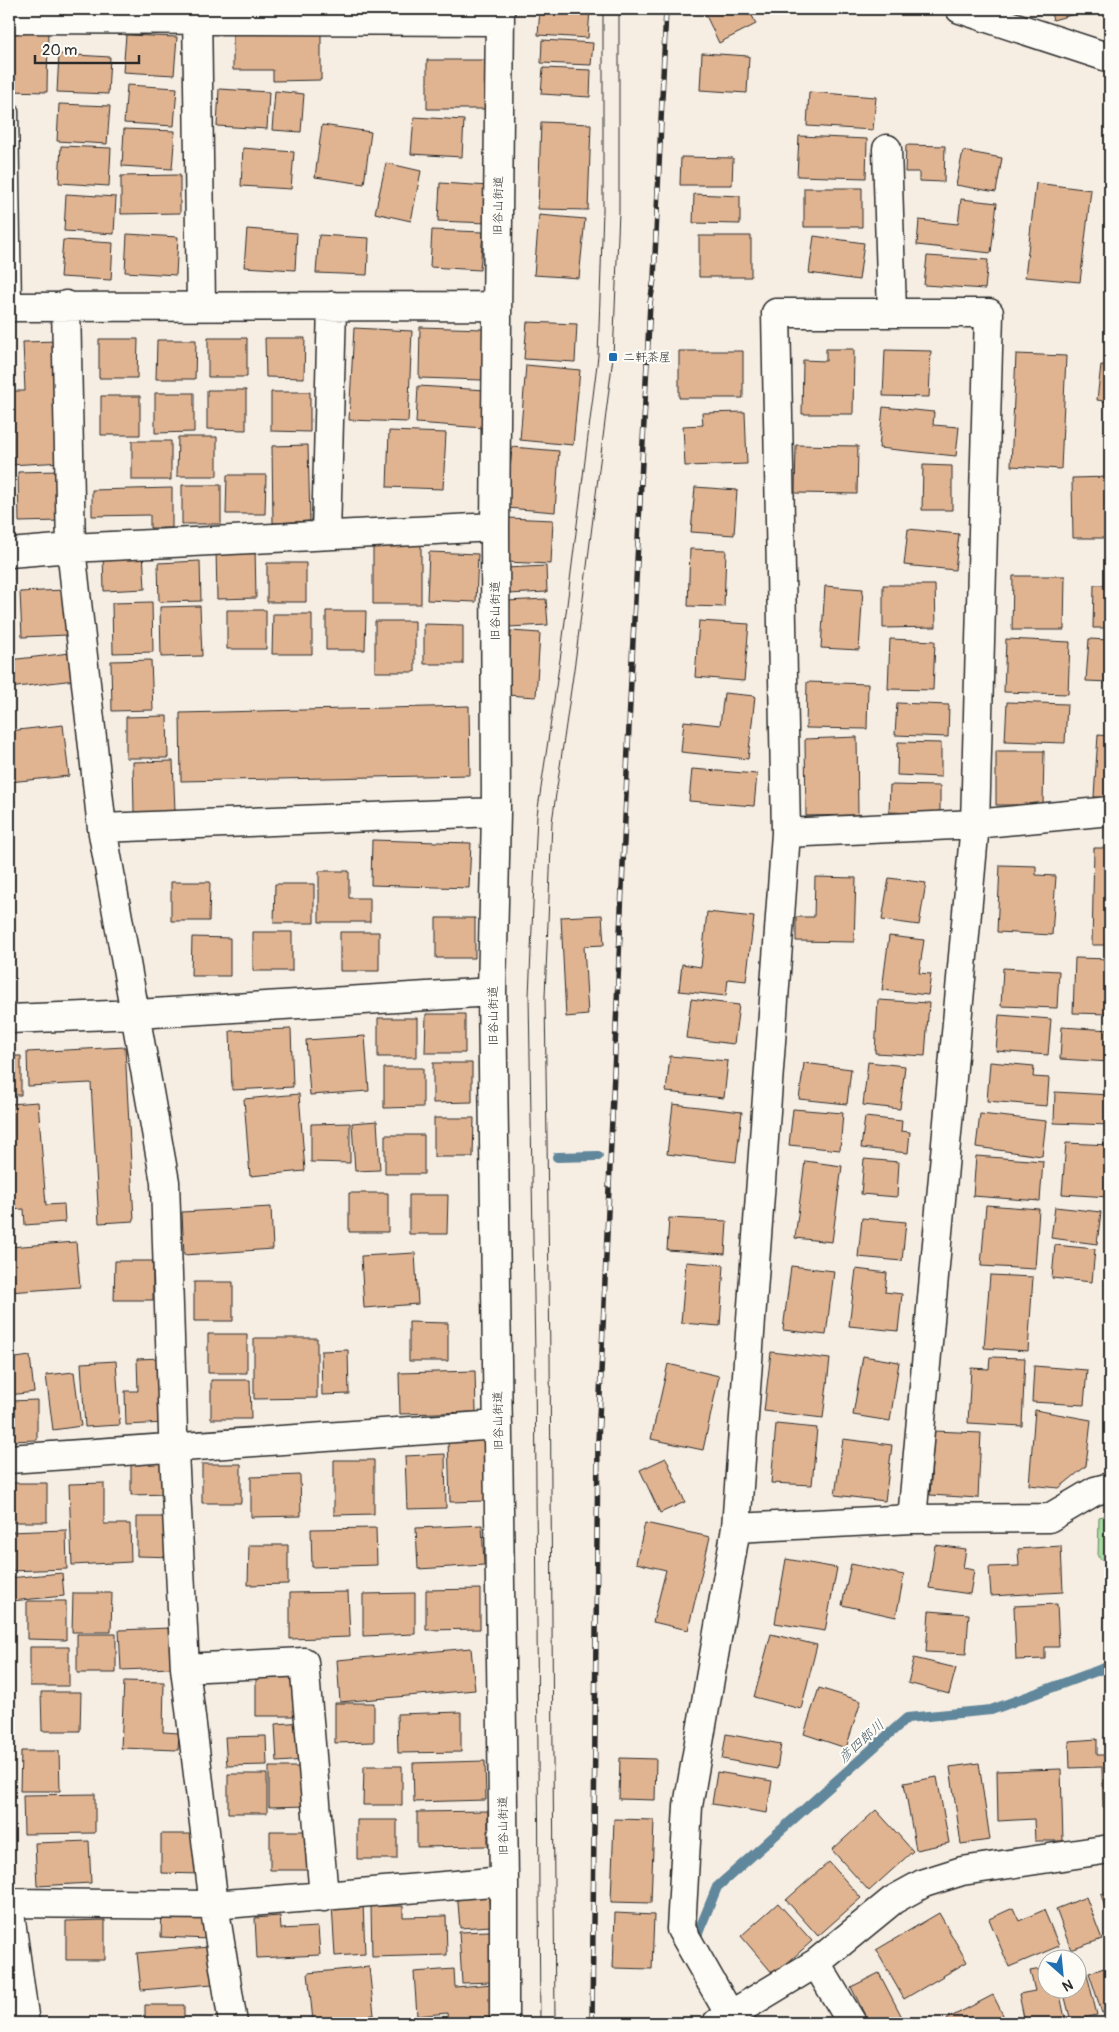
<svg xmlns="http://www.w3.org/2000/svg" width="1119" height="2032" font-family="Pangolin,'Klee One',sans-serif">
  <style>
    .green { fill: #a8dea2; stroke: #6a8466 }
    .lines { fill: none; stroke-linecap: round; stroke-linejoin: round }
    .stream { stroke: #61879b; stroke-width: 10 }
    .building { fill: #e1b491; stroke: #2b2b2b }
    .lane-casing { stroke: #2b2b2b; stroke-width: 21 }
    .street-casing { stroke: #2b2b2b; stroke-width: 31 }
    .lane { stroke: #fdfcf7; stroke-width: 18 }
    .street { stroke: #fdfcf7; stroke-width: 28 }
    .tram { stroke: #2b2b2b; stroke-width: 1 }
    .rail-casing { stroke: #2b2b2b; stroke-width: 5.5 }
    .rail { stroke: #fdfcf7; stroke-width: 4; stroke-dasharray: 11; stroke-linecap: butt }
    .poi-dot { fill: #1f6fb2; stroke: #fdfcf7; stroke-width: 2 }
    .labels { text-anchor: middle; stroke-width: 4; stroke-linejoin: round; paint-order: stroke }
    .street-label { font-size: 12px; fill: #2b2b2b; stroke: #fdfcf7 }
    .poi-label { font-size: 12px; fill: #2b2b2b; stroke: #fdfcf7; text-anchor: start }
    .water-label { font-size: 14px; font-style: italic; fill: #465963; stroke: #fdfcf7 }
  </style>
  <rect width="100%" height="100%" fill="#f7eee3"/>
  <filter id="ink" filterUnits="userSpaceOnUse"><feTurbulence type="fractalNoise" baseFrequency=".02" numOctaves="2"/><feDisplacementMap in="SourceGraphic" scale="10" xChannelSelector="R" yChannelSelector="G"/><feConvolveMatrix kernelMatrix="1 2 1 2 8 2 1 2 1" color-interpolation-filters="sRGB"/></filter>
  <g filter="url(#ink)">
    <path class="green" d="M1110 1514V1565L1098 1557 1099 1517Z"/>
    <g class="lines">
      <path class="stream" d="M557 1157 598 1156
        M696 1938 717 1887 907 1718 991 1710 1110 1666"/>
    </g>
    <path class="building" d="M540 9H590L588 38 538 35Z
      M703 9H749L756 24 719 43Z
      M1035 9H1093L1053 20 1050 10 1037 14Z
      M321 25V80L273 81V70H233V26Z
      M9 27 48 28 47 92 9 91Z
      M126 35 177 37 174 75 123 72Z
      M542 40 593 43 591 65 541 63Z
      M702 53 749 56 747 93 700 90Z
      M59 54 110 57 108 94 57 92Z
      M427 60H488V109H427Z
      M543 68 591 70 590 97 541 94Z
      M127 85 177 88 174 126 124 123Z
      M219 89 269 92 267 129 217 126Z
      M275 91 304 94 301 132 272 130Z
      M809 92 876 97 873 130 807 126Z
      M59 104 110 106 107 144 57 141Z
      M414 117 464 120 462 157 411 154Z
      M541 122 591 124 588 210 538 209Z
      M322 125 371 132 364 184 315 177Z
      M124 129 175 131 172 169 122 166Z
      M799 136 867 139 866 178 797 176Z
      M906 145 945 146 944 182 919 181V172H905Z
      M61 146 111 148 109 186 59 183Z
      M243 148 294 152 291 189 241 186Z
      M963 151 1002 158 996 192 956 185Z
      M681 157 733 158 732 185H680Z
      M386 163 421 171 411 221 375 213Z
      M180 175V213L121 214V176Z
      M440 183 490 186 488 223 438 221Z
      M1036 183 1091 190 1080 282 1025 277Z
      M804 188H862V227H804Z
      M66 194 116 197 114 234 64 231Z
      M694 194 740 196V224L693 223Z
      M961 199 997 203 991 253 917 245 919 220 958 224Z
      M539 215 585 219 579 278 534 275Z
      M247 229 297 233 295 270 244 267Z
      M432 230 483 232 480 270 430 267Z
      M127 234 178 237 176 275 125 272Z
      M319 235 369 238 367 275 316 273Z
      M699 236H751V277H699Z
      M814 236 864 243 859 280 809 273Z
      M63 240 113 243 111 280 60 277Z
      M927 256 988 260 985 289 924 285Z
      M527 322 577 324 575 362 524 359Z
      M420 327 483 329 482 380 419 378Z
      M354 328 412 331 408 422 349 420Z
      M208 338H247V377H208Z
      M265 338H305L304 378 266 377Z
      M99 339H138L137 378H99Z
      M157 340H196L195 379H156Z
      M59 341 64 462 9 465V391H25L23 342Z
      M826 349H854L853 414H802L803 360 826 361Z
      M885 350 931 351 929 397 883 396Z
      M679 351H743V398H679Z
      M1016 354 1066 356 1061 469 1011 466Z
      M526 365 580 370 573 445 520 440Z
      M1101 365 1110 366V402L1097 400Z
      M418 386 486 390 484 428 416 423Z
      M207 390H246V430L207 429Z
      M271 392H310V432L271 431Z
      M155 393H194V432L155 433Z
      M101 396H140V435H101Z
      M883 407 934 412 933 425 959 427 956 456 879 448Z
      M745 412 747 464 685 466 683 426 703 425 702 413Z
      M389 431 446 433 443 489 387 487Z
      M178 437H217V476H177Z
      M132 441H171V480H132Z
      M308 445 310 521 273 523 272 446Z
      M796 445 858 446 857 494 795 493Z
      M512 447 559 451 555 512 507 508Z
      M923 465 952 466V510H922Z
      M58 471 60 521 19 522 18 472Z
      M227 475H266L265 514H226Z
      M1110 477V538H1073L1072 478Z
      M182 485H221V524H182Z
      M695 487 737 490 734 535 691 532Z
      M172 488V528H150V515L92 516V490Z
      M507 518 553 520 551 564 505 562Z
      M908 529 959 534 955 570 904 565Z
      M373 541H421V604H373Z
      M255 547 256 598 217 599 216 548Z
      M690 549 726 550 724 607 688 606Z
      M143 551 145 589 104 591 103 553Z
      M429 552 478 554 476 602 427 600Z
      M200 561 201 601 159 602 158 563Z
      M267 563H306V602H267Z
      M546 566 547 592 508 594 506 568Z
      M1013 576H1065L1064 630H1012Z
      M883 585H935L936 627 883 628Z
      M1094 585H1110V628H1093Z
      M825 586 863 589 859 650 821 648Z
      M65 590 67 635 22 637 20 592Z
      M546 599 548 625 508 627 507 601Z
      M152 602 153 652 113 653 112 603Z
      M200 606 202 656 161 657 160 607Z
      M227 610H266V649H227Z
      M326 611H366L365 650H326Z
      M273 614H312V654H272Z
      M375 621H415V672H375Z
      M699 621 749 624 744 681 695 677Z
      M424 624 463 625V664H424Z
      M511 631 540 633 536 697 507 695Z
      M890 639 935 641 933 690 888 689Z
      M1006 639 1070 642 1068 694 1004 692Z
      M1089 639 1110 640V682L1086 681Z
      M70 653 74 680 9 688V660Z
      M151 660 153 710 112 711 111 661Z
      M807 682 868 684 867 729 806 728Z
      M724 693 755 696 748 759 681 752 684 721 720 725Z
      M1007 702 1067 704 1065 743 1005 741Z
      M897 703 949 705 948 737 895 735Z
      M469 706 470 775 181 781 180 713Z
      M167 716 168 758H126V717Z
      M63 725 69 776 9 782V731Z
      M1098 735 1110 736V798L1094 797Z
      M857 737 858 815 806 816 805 739Z
      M898 742 941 743V777L897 775Z
      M996 751H1044L1043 805H996Z
      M173 761 175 811 134 812 133 762Z
      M692 769 757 774 754 806 689 801Z
      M890 785 940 786V814L889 812Z
      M372 840 471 843 469 888 371 885Z
      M1094 848H1110V945H1092Z
      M1000 865 1036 866V875L1056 876 1052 935 997 932Z
      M319 871H349V898H370V922H319Z
      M815 877 856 878 854 942 796 941V917H814Z
      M889 878 926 883 919 925 882 920Z
      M171 882H210L209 921H171Z
      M275 884H314V923H274Z
      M707 912 754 917 746 981 728 979 726 996 679 991 682 964 701 967Z
      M602 915 604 945 584 946 588 1015 566 1017 561 917Z
      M436 918H475V958H436Z
      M253 932H292V971H253Z
      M340 932H379V971H340Z
      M889 936 924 940 919 973 931 974 928 995 882 990Z
      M192 937 230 938V976H191Z
      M1075 958 1110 959 1108 1014 1073 1013Z
      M1003 968 1059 971 1057 1008 1001 1006Z
      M691 999 739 1005 734 1044 686 1038Z
      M878 1000 929 1003 925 1056 875 1053Z
      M426 1014H465V1053H425Z
      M999 1015 1051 1019 1048 1055 996 1051Z
      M378 1018H417V1057H378Z
      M1062 1027 1110 1030V1062L1060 1059Z
      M291 1029 293 1087 232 1090 230 1031Z
      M365 1036 369 1091 310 1095 306 1040Z
      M125 1047 134 1221 99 1223 91 1083 28 1086 27 1052Z
      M9 1056H21V1095H9Z
      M670 1056 728 1061 724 1098 666 1092Z
      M868 1062 905 1066 900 1109 863 1105Z
      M990 1062 1034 1066 1033 1077 1049 1078 1047 1106 987 1101Z
      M433 1063H472V1102L433 1103Z
      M804 1063 851 1069 847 1104 799 1099Z
      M384 1068H423V1107L384 1108Z
      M1055 1092 1110 1095V1125L1054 1123Z
      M299 1094 305 1171 250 1176 244 1099Z
      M38 1102 46 1205 64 1204 65 1222 25 1225 24 1209 9 1210V1104Z
      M673 1104 742 1112 736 1162 667 1154Z
      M793 1109 843 1113 840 1150 789 1145Z
      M980 1114 1046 1121 1042 1156 976 1147Z
      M865 1117 902 1121 901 1131 910 1132 908 1153 861 1148Z
      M434 1118H474L473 1157H434Z
      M377 1121 380 1170 355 1171 352 1123Z
      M350 1123V1163L311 1162V1124Z
      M385 1135H424V1174H385Z
      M1066 1143 1110 1145 1109 1197 1062 1194Z
      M976 1156 1043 1161 1040 1201 973 1196Z
      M864 1159 899 1162 897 1197 861 1194Z
      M805 1161 842 1166 832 1242 795 1238Z
      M349 1193H388V1232H349Z
      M409 1195H448L447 1234H409Z
      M986 1205 1039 1209 1035 1269 981 1266Z
      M271 1207 273 1249 184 1255 182 1212Z
      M1055 1207 1101 1212 1097 1244 1051 1238Z
      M669 1218 727 1221 725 1254 667 1250Z
      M862 1218 906 1222 902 1261 858 1257Z
      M76 1242 80 1287 9 1292V1247Z
      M1055 1245 1095 1249 1092 1282 1052 1278Z
      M415 1253 418 1304 364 1308 361 1256Z
      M115 1261H153V1300H114Z
      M686 1262 724 1265 720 1326 681 1323Z
      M791 1266 834 1271 826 1335 783 1330Z
      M856 1269 887 1273 885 1292 902 1294 898 1331 849 1326Z
      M990 1275 1033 1277 1028 1351 984 1348Z
      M194 1282H233V1321H194Z
      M409 1322 448 1323V1361H409Z
      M208 1334H247V1373H208Z
      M254 1338H317V1398L254 1399Z
      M348 1350 349 1394 322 1395 321 1351Z
      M771 1352 830 1359 823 1418 764 1411Z
      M30 1356 34 1392 9 1395V1359Z
      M863 1356 899 1362 890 1421 853 1415Z
      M990 1357 1025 1358 1022 1426 968 1423 971 1368 989 1369Z
      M163 1358 165 1423 126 1425 125 1391H138L137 1359Z
      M116 1361 120 1425 85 1427 81 1363Z
      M668 1364 719 1376 703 1450 651 1439Z
      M1034 1366 1087 1370 1084 1405 1032 1402Z
      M475 1371 476 1412 400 1414 399 1373Z
      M74 1372 81 1426 53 1430 46 1375Z
      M211 1380H250L251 1419H211Z
      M37 1400V1440L9 1441V1401Z
      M1035 1410 1091 1420 1086 1466 1059 1488 1029 1485Z
      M776 1424 817 1428 812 1485 771 1483Z
      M934 1431 981 1433 978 1498 930 1495Z
      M484 1439 486 1501 450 1502 448 1440Z
      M843 1439 892 1445 885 1501 835 1495Z
      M445 1454 446 1508 407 1509 405 1456Z
      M131 1455H170V1494L131 1495Z
      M666 1458 685 1502 660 1513 640 1470Z
      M334 1460H374V1514L334 1515Z
      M202 1464H241V1503H202Z
      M300 1475 301 1516 251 1517V1477Z
      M9 1483H47V1522H9Z
      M104 1483V1524H130L131 1562 72 1565 69 1484Z
      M137 1517H175V1557L137 1556Z
      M645 1523 710 1537 688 1630 653 1622 666 1570 636 1563Z
      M482 1525 484 1565 418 1569 416 1528Z
      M376 1528 377 1565 312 1567 311 1529Z
      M66 1530 67 1569 9 1571V1532Z
      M249 1545H288V1584L248 1585Z
      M935 1545 966 1549 963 1568 974 1570 970 1594 929 1588Z
      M1061 1546 1063 1592 991 1596 989 1567 1019 1566 1018 1549Z
      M786 1559 837 1568 825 1631 775 1623Z
      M851 1564 904 1575 896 1617 842 1605Z
      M62 1573 64 1596 11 1601 9 1578Z
      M480 1589V1629L426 1630V1590Z
      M348 1592 350 1637 290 1639V1593Z
      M73 1593H112L111 1632H72Z
      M415 1593V1634L363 1636V1594Z
      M27 1601H66V1640L27 1639Z
      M1057 1604 1059 1647H1045V1659L1016 1660 1014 1606Z
      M929 1611 969 1614 966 1654 926 1652Z
      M170 1628 172 1668 121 1670 119 1630Z
      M77 1634H116V1673H77Z
      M771 1634 817 1645 801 1709 754 1697Z
      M30 1647H69V1686H30Z
      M471 1648 475 1690 340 1702 337 1660Z
      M914 1658 956 1668 949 1694 908 1683Z
      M256 1677H295L294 1716H256Z
      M124 1681 164 1682 163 1732 179 1733 178 1750 121 1748Z
      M819 1688 861 1701 846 1748 804 1734Z
      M41 1692H81L80 1731H42Z
      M335 1703H374V1742L335 1743Z
      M461 1712V1752L398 1753 397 1714Z
      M304 1722 306 1760 277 1762 275 1724Z
      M726 1734 781 1744 777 1769 722 1759Z
      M266 1736 267 1765 227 1766 225 1737Z
      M1097 1739V1755H1110V1808H1103L1102 1767 1070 1768 1069 1741Z
      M21 1751H59L60 1791H20Z
      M620 1758 656 1759 655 1800 619 1799Z
      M485 1761 486 1800 414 1802 413 1763Z
      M979 1763 990 1840 961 1844 950 1767Z
      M364 1766H402V1805H363Z
      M269 1767H308V1806L269 1807Z
      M1061 1769 1063 1841H1035L1034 1819 998 1821 997 1771Z
      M717 1772 772 1781 767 1813 712 1804Z
      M228 1774H267V1813H228Z
      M937 1777 949 1843 916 1850 904 1783Z
      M95 1794V1833L24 1834 23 1795Z
      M876 1810 913 1851 869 1891 832 1850Z
      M488 1811V1846L417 1847V1812Z
      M614 1819 654 1820 651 1903 611 1902Z
      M357 1820H397V1859H357Z
      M270 1831H309V1870H270Z
      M161 1834H201L200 1874 161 1873Z
      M89 1841 91 1883 37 1886 35 1843Z
      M829 1862 861 1898 818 1936 786 1900Z
      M488 1887 491 1926 460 1928 457 1890Z
      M1110 1891V1926L1101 1894Z
      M1086 1897 1102 1939 1071 1950 1056 1909Z
      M363 1903 365 1954 335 1956 332 1905Z
      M778 1903 812 1941 774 1975 741 1936Z
      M371 1906H403V1917L446 1916 447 1955 372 1957Z
      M1013 1908 1019 1921 1044 1910 1059 1946 1009 1967 989 1919Z
      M162 1909 210 1911 209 1939 161 1937Z
      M615 1913 654 1915 652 1969 613 1968Z
      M939 1913 967 1962 904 1999 876 1950Z
      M280 1916 281 1929 318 1927 320 1955 257 1958 255 1918Z
      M105 1920V1960H66V1921Z
      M490 1931 492 1982 462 1983 459 1932Z
      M221 1946 224 1983 141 1990 137 1953Z
      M1084 1962 1097 2015 1071 2021 1063 1990H1076V1964Z
      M1110 1966V2011L1102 2013 1089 1973Z
      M369 1967 374 2015 313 2021 308 1973Z
      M1046 1968V1990H1059L1066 2023H1025L1019 1994 1035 1991 1030 1971Z
      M454 1969 455 1987 494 1984 497 2023H448L447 2013 417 2016 414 1972Z
      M879 1973 905 2023H869L851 1987Z
      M993 1995 1007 2023H950L947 2019Z
      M145 2005H184V2023H145Z
      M312 2018 313 2023H284Z
      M418 2019 419 2023H388V2021Z"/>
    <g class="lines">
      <g class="lane-casing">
        <path id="lane" d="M9 111 12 307"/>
      </g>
      <g class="street-casing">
        <path id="street" d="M197 9 201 306
          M500 9 495 527 496 812 492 992 504 1881V2023
          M960 9 1110 58
          M9 19 500 21
          M887 149 892 313
          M66 305 71 548 102 828 165 1182 173 1432 185 1668 214 1905 233 2023
          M9 307 496 306
          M326 535 332 306
          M9 553 71 548 495 527
          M102 828 496 812
          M786 833 975 824 1110 811
          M9 1019 137 1014 492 992
          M9 1459 498 1425
          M736 1528 912 1519 1049 1518 1095 1491 1110 1487
          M185 1668 304 1662 324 1897
          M9 1903 214 1905 504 1881
          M9 1906 25 2023
          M816 1963 852 2023
          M730 2015 681 1929 688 1806 736 1528 786 833 776 313H989L975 824 912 1519
          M717 2023 816 1963 893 1900 924 1883 962 1871 1110 1849"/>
      </g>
      <use href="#lane" class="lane"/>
      <use href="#street" class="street"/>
      <path class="tram" d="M540 2023 535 1356 529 996 537 815 561 653 598 356 603 210V9
        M555 2023 550 1356 545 997 552 822 576 655 613 357 619 211V9"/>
      <g class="rail-casing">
        <path id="rail" d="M592 2023 598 1442 631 680 650 303 654 279 666 9"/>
      </g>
      <use href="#rail" class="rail"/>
    </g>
  </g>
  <rect class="poi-dot" x="608" y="352" width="10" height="10" rx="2.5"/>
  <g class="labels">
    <g class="street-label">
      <text transform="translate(498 206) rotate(-89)" y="4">旧谷山街道</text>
      <text transform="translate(495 611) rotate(-90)" y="4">旧谷山街道</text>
      <text transform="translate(493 1016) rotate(-90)" y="4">旧谷山街道</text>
      <text transform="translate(498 1421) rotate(-91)" y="4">旧谷山街道</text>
      <text transform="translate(503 1826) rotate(-91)" y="4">旧谷山街道</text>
    </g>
    <g class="poi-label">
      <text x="623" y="361">二軒茶屋</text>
    </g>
    <g class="water-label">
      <text transform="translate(861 1741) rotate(-42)" y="5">彦四郎川</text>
    </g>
  </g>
  <rect width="1119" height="2032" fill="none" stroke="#fdfcf7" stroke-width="30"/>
  <rect x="15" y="15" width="1089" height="2002" fill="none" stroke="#2b2b2b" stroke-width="2" filter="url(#ink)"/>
  <g transform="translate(1062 1974) rotate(153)"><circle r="24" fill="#fdfcf7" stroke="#a9a8a5"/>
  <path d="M0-4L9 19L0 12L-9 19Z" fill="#1f6fb2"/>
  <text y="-8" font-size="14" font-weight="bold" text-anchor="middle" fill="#2b2b2b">N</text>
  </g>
  <path d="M35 55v8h104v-8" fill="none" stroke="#2b2b2b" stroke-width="2.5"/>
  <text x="42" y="55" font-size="15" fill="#2b2b2b" stroke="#fdfcf7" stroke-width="4" paint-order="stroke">20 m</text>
</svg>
